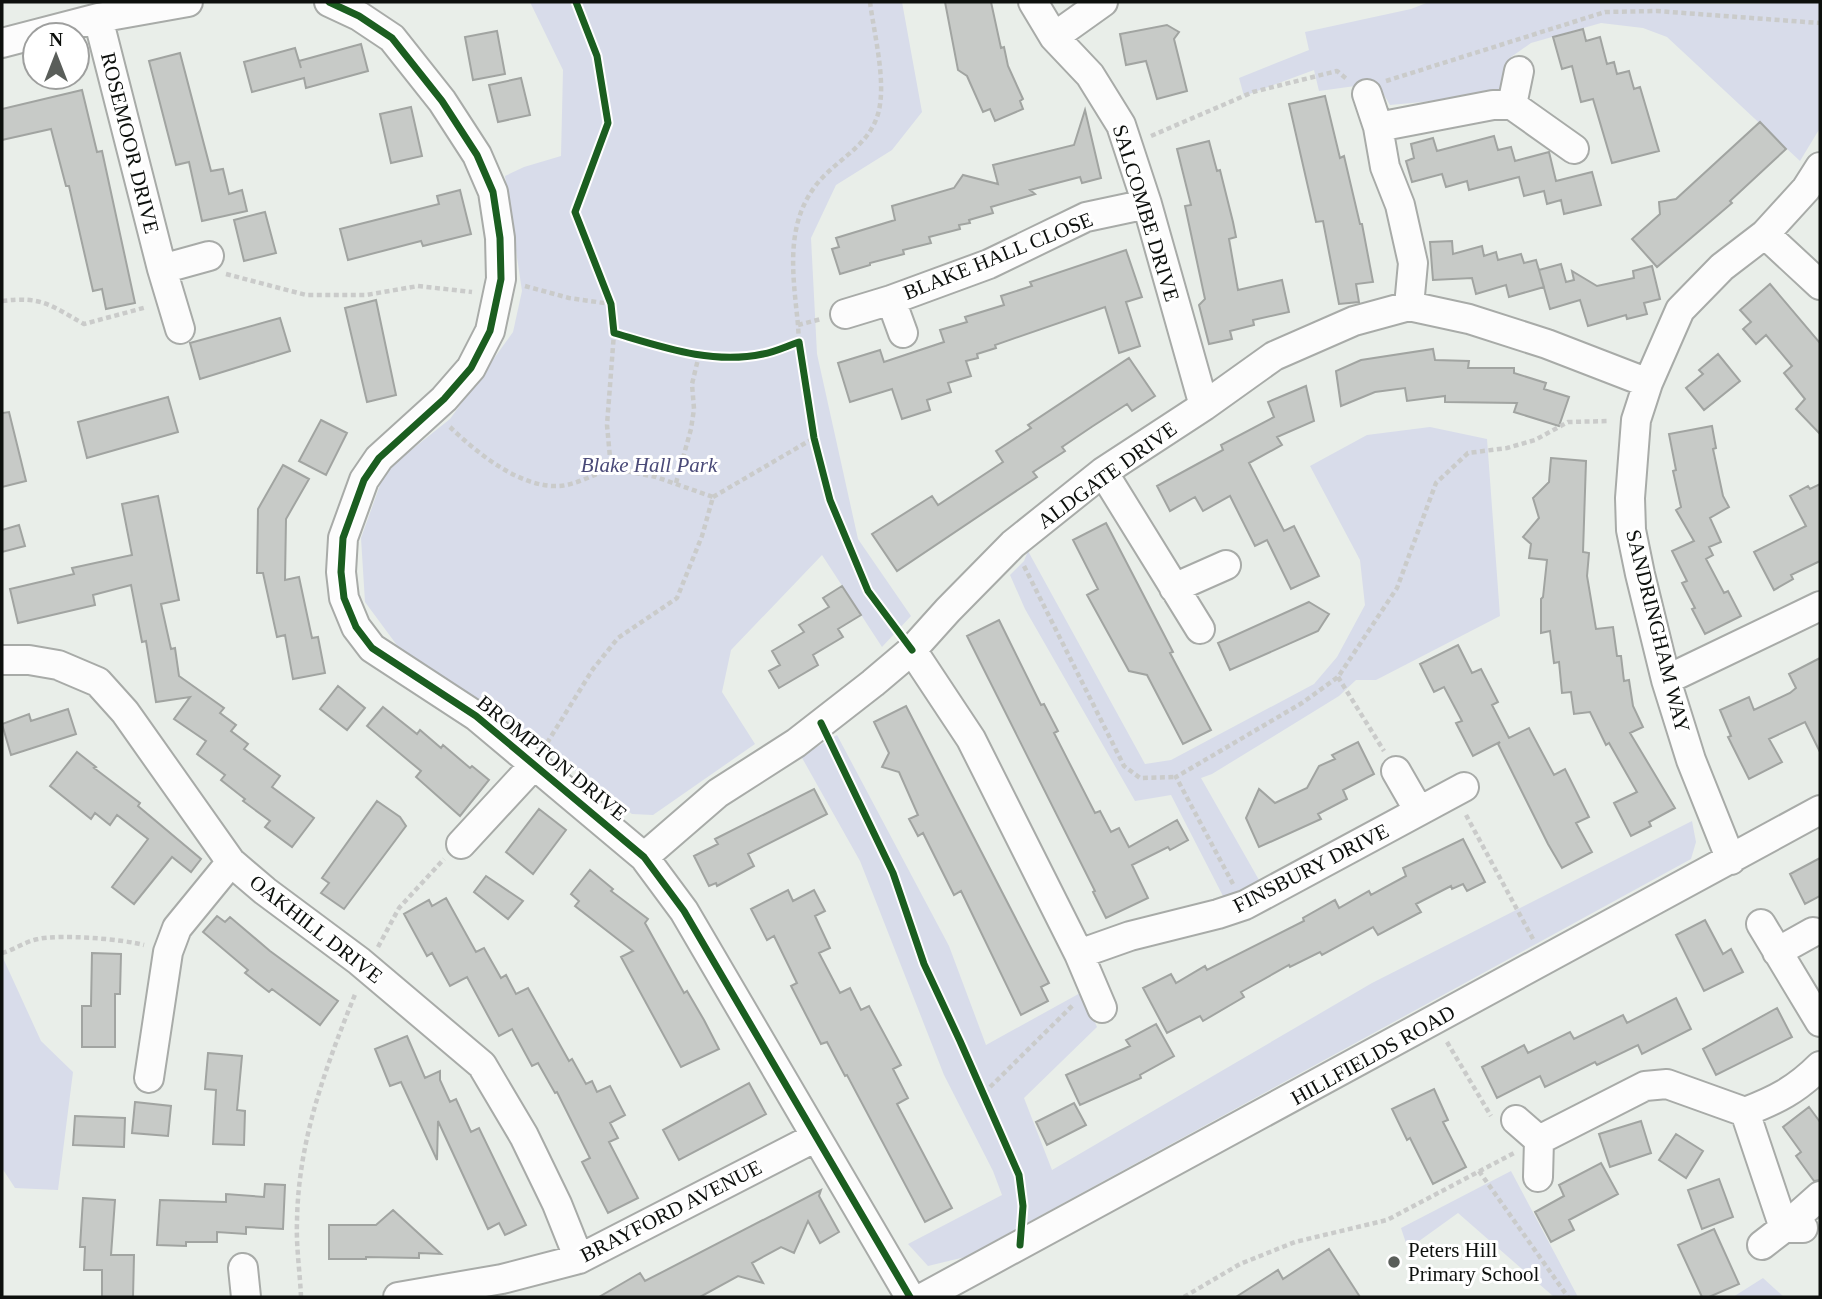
<svg xmlns="http://www.w3.org/2000/svg" width="1822" height="1299" font-family="Georgia,serif">
  <style>
    .green { fill: #d8dcea }
    .building { fill: #c7cac7; stroke: #a1a4a1; stroke-width: 2 }
    .lines { fill: none; stroke-linecap: round; stroke-linejoin: round }
    .minor-casing { stroke: #a8aba8; stroke-width: 32 }
    .path { stroke: #cacbca; stroke-width: 4.5; stroke-dasharray: 5 3.5; stroke-linecap: butt }
    .minor { stroke: #fcfcfc; stroke-width: 28 }
    .cycleway-casing { stroke: #fff; stroke-width: 11 }
    .cycleway { stroke: #1b5e20; stroke-width: 7 }
    .poi-dot { fill: #5a5e5a; stroke: #fff; stroke-width: 2.5 }
    .labels { text-anchor: middle; stroke-width: 6; stroke-linejoin: round; paint-order: stroke }
    .street-label { font-size: 21px; fill: #0d100d; stroke: #fff }
    .park-label { font-size: 21px; font-style: italic; fill: #4a4a78; stroke: #fff }
    .poi-label { font-size: 21px; fill: #0d100d; stroke: #fff; text-anchor: start }
  </style>
  <rect width="100%" height="100%" fill="#e9eee9"/>
  <path class="green" d="M530 2H902L922 112 892 150 836 185 811 238 817 354 858 539 911 616 882 647 822 555 731 650 722 692 755 744 653 815 632 814 502 715 399 648 365 602 361 538 385 471 450 419 513 332 522 291 505 176 524 167 561 156 563 70Z
    M1429 2 1735 4 1820 2V128L1800 161 1667 37 1643 28 1601 23 1531 43 1511 57 1504 90 1465 98 1390 105 1377 83 1319 91 1314 70 1244 96 1239 78 1309 50 1305 32 1411 9Z
    M1430 427 1487 439 1500 616 1376 680H1356L1339 696 1212 774 1201 778 1259 880 1224 898 1171 795 1135 801 1025 609 1010 575 1024 561 1028 551 1145 764 1171 760 1314 684 1337 657 1365 605 1360 560 1310 466 1367 435Z
    M837 735 949 946 986 1045 1082 992 1097 1027 1024 1098 1052 1170 1372 983 1692 821 1696 842 1691 859 965 1257 928 1266 908 1244 1002 1195 993 1171 944 1075 860 861 801 756Z
    M3 958 41 1041 73 1072 58 1190 15 1188 2 1168Z
    M1511 1171 1578 1297H1554L1458 1213 1408 1249 1401 1228Z
    M1763 1278 1784 1297H1733Z"/>
  <path class="building" d="M945 2H991L1001 48 1004 47 1008 66 1023 99 1020 101 1023 109 995 121 990 109 983 112 967 76 958 70Z
    M1167 25 1179 32 1174 39 1187 91 1157 99 1146 61 1126 65 1120 34Z
    M1583 29 1586 41 1600 37 1607 64 1614 62 1617 74 1629 71 1634 89 1640 87 1659 151 1612 163 1593 99 1581 102 1572 66 1562 69 1553 37Z
    M497 31 505 74 473 80 465 37Z
    M361 44 368 71 306 88 304 78 252 92 244 62 295 48 301 68 299 61Z
    M180 53 211 171 223 169 229 194 242 190 247 211 202 221 189 162 176 165 149 61Z
    M521 78 530 115 498 122 489 85Z
    M82 90 97 152 102 151 135 303 106 309 102 289 93 291 69 186H66L51 129 2 140V109Z
    M1325 96 1340 158 1344 156 1360 224H1362L1373 282 1356 284 1359 302 1339 304 1323 221 1316 222 1289 104Z
    M411 107 422 156 391 163 380 114Z
    M1085 110 1101 178 1082 183 1080 177 1030 190 1035 194 991 207 993 213 969 220 970 223 959 225 960 229 929 237 931 243 903 250 904 254 870 263V265L840 274 832 249 839 247 836 238 895 220 892 206 954 188 963 175 998 184 993 165 1074 145Z
    M1760 122 1786 149 1730 201 1732 203 1657 267 1632 239 1660 214 1659 202 1676 199Z
    M1494 136 1498 150 1511 147 1515 161 1549 152 1556 181 1592 172 1601 205 1564 214 1561 200 1547 204 1544 191 1524 196 1519 177 1469 190 1467 181 1446 187 1442 174 1412 182 1406 161 1414 158 1411 144 1433 138 1437 151Z
    M1209 141 1217 171 1220 170 1233 222 1236 237 1229 239 1238 290 1282 280 1289 312 1253 320 1254 325 1230 331 1232 339 1209 344 1199 305 1205 299 1185 206 1191 205 1177 149Z
    M460 190 471 234 423 246 421 241 348 260 340 229 439 204 437 196Z
    M265 212 276 253 244 261 234 220Z
    M1452 241 1453 254 1482 246 1484 256 1496 252 1498 260 1521 254 1524 263 1536 260 1544 287 1509 297 1506 285 1476 294 1472 278 1433 280 1430 242Z
    M1126 250 1142 297 1126 302 1140 346 1119 353 1105 307 995 345 996 348 977 354 978 358 966 361 971 376 948 383 951 392 927 400 930 410 902 419 892 389 850 402 838 363 880 350 884 362 944 342 940 330 967 322 965 317 1004 305 1001 296 1032 286 1030 282Z
    M1561 264 1566 282 1574 280 1572 271 1597 286 1634 278 1633 271 1652 266 1660 299 1644 303 1647 314 1627 319 1626 315 1588 326 1580 300 1550 309 1539 270Z
    M1770 284 1820 343V434L1796 409 1805 399 1784 373 1792 366 1766 335 1756 344 1743 329 1751 322 1740 310Z
    M376 300 396 395 367 402 345 308Z
    M280 318 290 351 200 379 190 343Z
    M1433 349 1435 360 1469 361 1468 368H1514V373L1546 383 1544 389 1569 397 1559 426 1514 412 1517 403 1445 402V396L1407 401 1405 388 1375 392 1341 406 1336 371 1361 360Z
    M1718 354 1740 381 1704 410 1686 388 1703 374 1699 370Z
    M1129 358 1155 396 1132 411 1127 404 1093 426 1062 447 1065 451 1033 472 1037 477 897 571 872 534 932 496 938 505 1003 462 996 451 1031 428 1028 425Z
    M1306 386 1314 421 1277 437 1282 445 1249 463 1284 531 1294 526 1319 576 1291 589 1267 540 1255 546 1230 496 1203 511 1195 497 1170 511 1157 486 1223 450 1221 445 1274 417 1268 402Z
    M168 397 178 432 87 458 78 422Z
    M9 412 26 481 2 487V413Z
    M321 420 347 433 326 475 299 461Z
    M1712 426 1716 448 1713 449 1723 496 1729 507 1710 518 1721 542 1709 547 1713 555 1706 559 1724 593 1728 591 1741 616 1705 634 1692 609 1695 608 1682 583 1687 581 1672 551 1694 541 1676 510 1681 507 1673 471 1676 470 1669 434Z
    M1551 458 1586 461 1583 552 1589 553 1587 576 1596 629 1613 627 1617 656H1621L1624 681 1629 680 1633 706 1643 727 1630 733 1675 808 1649 822 1651 826 1631 836 1614 803 1637 792 1609 743 1606 745 1590 712 1574 714 1571 692 1562 693 1559 662 1554 663 1550 631 1541 633V599L1543 597 1547 560 1529 558 1531 544 1523 537 1539 518 1533 498 1549 482Z
    M283 465 309 479 286 519 285 580 299 577 312 638 318 637 325 673 293 679 285 635 277 637 263 573H257L258 509Z
    M1820 484V561L1791 575 1793 579 1774 590 1754 552 1806 526 1790 496 1808 486 1810 489Z
    M158 496 179 600 161 604 171 649 175 648 179 676 224 708 220 713 236 725 231 731 248 744 244 749 280 776 272 787 314 818 292 847 265 827 270 821 243 801 245 799 221 780 225 775 197 754 206 741 174 719 190 697 156 702 146 641 142 642 131 585 93 595 95 605 18 623 10 589 74 574 72 568 132 555 122 504Z
    M1106 523 1173 652 1170 653 1211 730 1183 744 1147 675 1129 671 1087 595 1098 589 1073 540Z
    M19 525 25 546 2 552V530Z
    M842 586 861 615 838 629 843 637 813 655 818 665 779 688 769 671 780 665 772 651 804 632 799 625 829 607 823 598Z
    M1309 602 1329 614 1318 631 1230 670 1218 643Z
    M999 620 1041 705 1044 704 1058 731 1054 733 1095 813 1100 811 1111 832 1119 828 1129 847 1177 820 1188 840 1170 850 1168 847 1132 865 1148 898 1106 918 1093 892 1095 891 967 636Z
    M1458 645 1472 673 1481 669 1498 702 1492 705 1509 738 1529 728 1554 775 1565 769 1589 817 1576 823 1592 852 1562 868 1548 844 1498 744 1500 742 1473 756 1456 723 1462 721 1444 687 1434 692 1420 664Z
    M1820 658V752L1805 722 1769 739 1782 762 1749 779 1728 737 1731 736 1720 710 1749 697 1754 710 1790 693 1796 688 1789 674Z
    M338 686 365 708 347 730 320 709Z
    M906 706 1049 983 1041 987 1048 1001 1021 1015 961 891 954 895 923 833 918 836 909 819 918 815 899 772 882 767 889 753 874 722Z
    M383 707 417 734 420 730 441 748 443 745 470 768 472 766 489 780 460 816 416 777 421 771 367 726Z
    M68 709 76 734 11 755 2 724 29 714 31 721Z
    M1358 742 1374 774 1343 790 1347 799 1318 814 1321 819 1259 847 1246 818 1259 789 1275 803 1307 788 1319 766 1335 759 1332 755Z
    M77 752 96 767 94 768 140 803 138 806 201 859 191 872 172 857 134 904 112 887 148 839 117 815 110 825 95 813 91 819 50 786Z
    M814 789 827 814 748 854 754 866 717 886 716 883 709 886 694 856 718 844 715 839Z
    M377 801 400 817 406 826 344 909 321 893 329 883 322 878Z
    M539 809 566 830 533 874 506 852Z
    M1463 839 1485 882 1467 891 1463 884 1452 889 1451 886 1416 904 1421 912 1378 935 1373 927 1322 955 1320 952 1290 967 1289 965 1241 992 1244 997 1203 1021 1200 1016 1167 1033 1143 988 1171 974 1176 983 1205 966 1207 970 1304 921 1303 918 1335 900 1339 908 1369 891 1371 895 1406 876 1403 868Z
    M1820 858V896L1805 904 1790 874Z
    M590 870 613 889 611 891 648 919 645 923 684 993 687 991 704 1020 719 1049 681 1067 621 957 633 951 575 906 579 901 571 894Z
    M486 876 523 901 508 919 474 892Z
    M788 890 793 901 814 890 825 911 815 916 830 948 819 953 840 993 850 988 861 1010 869 1006 901 1065 893 1069 908 1098 897 1104 952 1208 925 1222 847 1075 845 1076 827 1042 821 1044 791 986 797 983 774 936 767 940 751 909Z
    M446 898 476 952 484 948 501 978 506 975 516 994 528 988 569 1061 572 1059 586 1084 592 1081 597 1092 610 1086 625 1115 610 1123 618 1138 609 1142 638 1198 608 1213 582 1162 590 1158 557 1092 555 1093 538 1063 532 1066 512 1029 499 1036 467 977 450 986 432 953 427 956 404 914 429 900 432 906Z
    M217 916 225 922 230 917 270 951 338 1001 320 1025 272 989 269 992 245 973 248 970 203 932Z
    M1705 920 1723 954 1731 949 1743 972 1704 991 1676 935Z
    M92 953 121 954 120 994H115V1047H82V1006H91Z
    M1676 998 1691 1029 1642 1054 1638 1045 1597 1065 1595 1062 1545 1087 1540 1076 1497 1098 1482 1067 1524 1045 1528 1053 1570 1032 1574 1039 1623 1015 1627 1023Z
    M1777 1008 1792 1037 1716 1075 1703 1049Z
    M1156 1024 1174 1056 1140 1075 1141 1078 1080 1105 1066 1075 1130 1046 1126 1040Z
    M407 1036 425 1078 440 1071V1080L450 1102 456 1099 471 1132 479 1128 526 1225 505 1235 499 1223 488 1229 438 1121 437 1160 401 1082 390 1086 375 1049Z
    M208 1053 242 1056 237 1110 245 1111 244 1145 213 1144 216 1090 205 1089Z
    M749 1083 766 1114 679 1160 663 1130Z
    M1434 1089 1448 1120 1443 1122 1466 1167 1433 1184 1410 1138 1407 1140 1392 1109Z
    M135 1102 171 1106 168 1136 132 1133Z
    M1074 1103 1086 1125 1047 1145 1036 1122Z
    M1809 1107 1820 1122V1180L1814 1181 1796 1156 1801 1152 1783 1127Z
    M75 1116 125 1118 124 1147 73 1145Z
    M1641 1121 1651 1153 1610 1167 1599 1134Z
    M1676 1134 1703 1151 1686 1178 1659 1160Z
    M1601 1163 1618 1194 1569 1220 1574 1230 1551 1242 1535 1212 1564 1196 1559 1185Z
    M1719 1179 1733 1217 1702 1229 1688 1190Z
    M265 1184 285 1185 283 1229 246 1227V1234L217 1232V1242H186V1246L157 1245 160 1200 226 1202V1194L264 1197Z
    M821 1190 819 1196 839 1232 820 1243 808 1221 794 1253 781 1247 752 1263 763 1283 738 1276 700 1297H599L640 1273 645 1281Z
    M83 1198 115 1200 111 1255H134L133 1297H102V1270H84L85 1247H80Z
    M393 1210 441 1254 419 1253V1258L366 1257V1259H329V1225H376Z
    M1714 1229 1739 1284 1709 1297H1702L1678 1245Z
    M1329 1249 1360 1297H1236L1278 1270 1283 1279Z"/>
  <g class="lines">
    <g class="minor-casing">
      <path id="minor" d="M329 2 359 16 392 38 442 101 477 155 493 192 500 238 501 279 490 331 471 368 444 399 379 458 364 480 343 538 341 572 344 598 356 627 372 648 476 716 644 857 684 911 910 1297
        M1033 2 1054 37 1090 75 1121 125 1147 204 1204 406
        M98 18 162 269 180 329
        M1054 37 1103 2
        M2 43 98 18 188 2
        M1367 94 1378 127 1385 167 1400 205 1413 263 1409 306
        M1512 105 1519 71
        M1378 127 1493 105H1512L1574 149
        M1765 234 1820 285
        M162 269 209 256
        M891 300 903 333
        M845 314 891 300 989 264 1086 217 1147 204
        M1103 472 1200 629
        M1174 588 1226 565
        M912 650 971 739 1079 954 1102 1008
        M2 660H29L58 665 98 682 125 712 231 862 265 891 359 961 482 1065 524 1136 557 1204 579 1259
        M1666 680 1820 606
        M1396 771 1419 811
        M461 844 534 765
        M644 857 718 793 796 743 873 683 912 650 948 610 1013 544 1103 472 1204 406 1274 356 1354 321 1409 306 1469 319 1547 344 1648 383
        M1731 860 1691 760 1666 680 1640 574 1631 530 1630 498 1636 420 1648 383 1680 310 1722 267 1765 234 1806 189 1820 167
        M1761 924 1820 1022
        M1777 952 1813 932
        M1079 954 1130 936 1218 914 1245 905 1464 787
        M149 1078 168 952 177 928 231 862
        M1745 1112 1784 1228 1820 1196
        M1516 1120 1539 1140 1538 1177
        M1539 1140 1645 1086 1667 1084 1745 1112C1776 1100 1796 1090 1820 1066
        M1762 1245 1784 1228H1803
        M243 1268 246 1297
        M398 1297 502 1279 579 1259 816 1137
        M924 1297 1820 810"/>
    </g>
    <path class="path" d="M1386 81 1605 12 1657 11 1820 23
      M1151 136 1253 92 1337 71 1348 80
      M226 274 306 295H366L418 286 472 292
      M525 286 569 298 611 304
      M2 301C42 296 50 305 84 324L147 307
      M798 325C793 274 783 219 823 177 843 156 869 144 878 114 887 83 874 34 870 2
      M799 342 798 325 821 319
      M450 427C477 453 520 488 559 486 576 485 595 474 611 468L607 425 614 333
      M676 483 691 429 694 409 692 384 699 355
      M713 497 814 438
      M1024 566 1124 766 1140 778 1176 777
      M1338 677 1384 751
      M547 743 593 669 618 638 677 598 702 536 713 497 656 477 611 468
      M1466 815 1533 939
      M1233 884 1176 777 1302 703 1338 677 1397 588 1436 483 1468 453 1507 448 1535 440 1568 422 1610 421
      M378 947 399 908 444 859
      M2 953C14 950 26 941 38 939 60 934 122 939 144 945
      M1447 1042 1491 1116
      M984 1093 1073 1005
      M1479 1171 1568 1297
      M301 1297C300 1272 296 1247 297 1222 298 1140 326 1066 356 992
      M1184 1297 1240 1264 1295 1242 1387 1220 1514 1153"/>
    <use href="#minor" class="minor"/>
    <g class="cycleway-casing">
      <path id="cycleway" d="M329 2 359 16 392 38 442 101 477 155 493 192 500 238 501 279 490 331 471 368 444 399 379 458 364 480 343 538 341 572 344 598 356 627 372 648 476 716 644 857 684 911 910 1297
        M576 2 597 56 608 123 575 212 611 304 614 333C662 347 712 365 763 354 775 352 787 346 799 342L814 438 830 500 868 591 912 650
        M821 723 893 873 924 964 960 1041 1019 1175 1023 1206 1020 1245"/>
    </g>
    <use href="#cycleway" class="cycleway"/>
  </g>
  <circle class="poi-dot" cx="1394" cy="1262" r="7"/>
  <g class="labels">
    <g class="street-label">
      <text transform="translate(130 143) rotate(76)" y="7">ROSEMOOR DRIVE</text>
      <text transform="translate(1146 213) rotate(73)" y="7">SALCOMBE DRIVE</text>
      <text transform="translate(998 256) rotate(-22)" y="7">BLAKE HALL CLOSE</text>
      <text transform="translate(1107 475) rotate(-36)" y="7">ALDGATE DRIVE</text>
      <text transform="translate(1658 631) rotate(76)" y="7">SANDRINGHAM WAY</text>
      <text transform="translate(552 758) rotate(39)" y="7">BROMPTON DRIVE</text>
      <text transform="translate(1311 868) rotate(-27)" y="7">FINSBURY DRIVE</text>
      <text transform="translate(316 929) rotate(38)" y="7">OAKHILL DRIVE</text>
      <text transform="translate(1373 1055) rotate(-29)" y="7">HILLFIELDS ROAD</text>
      <text transform="translate(671 1211) rotate(-27)" y="7">BRAYFORD AVENUE</text>
    </g>
    <g class="park-label">
      <text x="649" y="472">Blake Hall Park</text>
    </g>
    <g class="poi-label">
      <text x="1408" y="1257">Peters Hill<tspan x="1408" dy="24">Primary School</tspan></text>
    </g>
  </g>
  <rect width="1822" height="1299" fill="none" stroke="#0d100d" stroke-width="7"/>
  <g transform="translate(56 56)"><circle r="33" fill="#ffffff" stroke="#9e9f9e" stroke-width="2"/>
  <path d="M0-5L12 26L0 18L-12 26Z" fill="#5a5e5a"/>
  <text y="-10" font-size="19" font-weight="bold" text-anchor="middle" fill="#0d100d">N</text>
  </g>
</svg>
